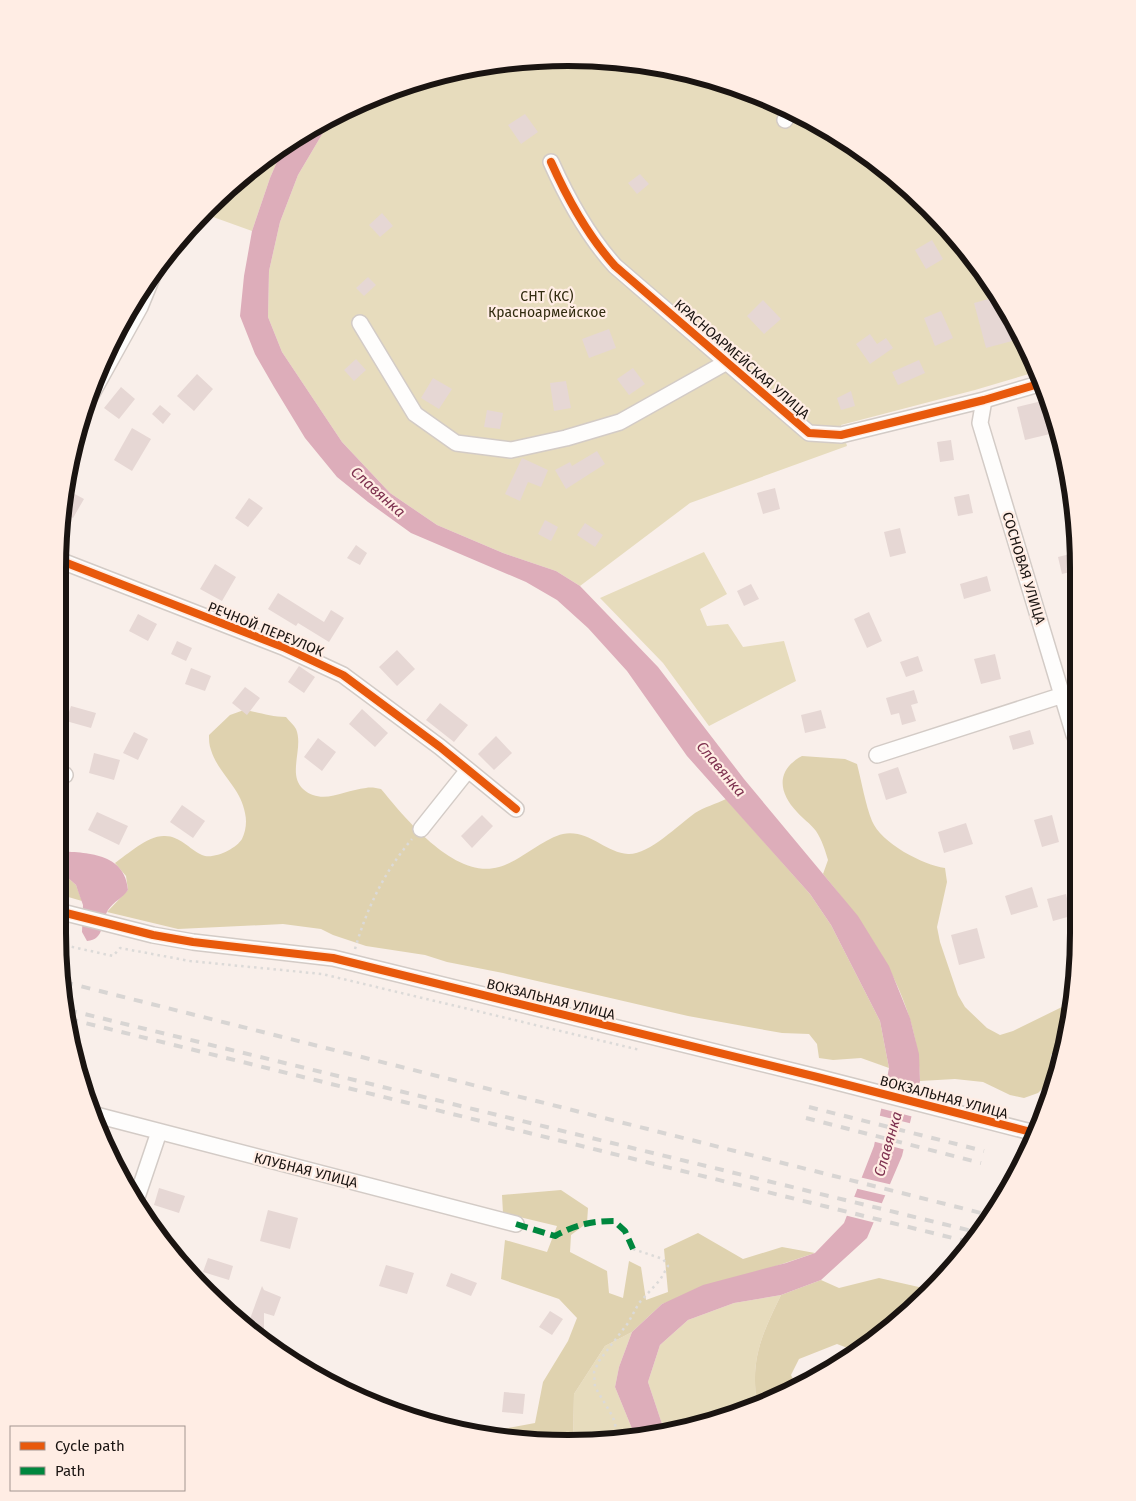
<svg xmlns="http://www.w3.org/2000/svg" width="1136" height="1501" font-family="'Fira Sans',sans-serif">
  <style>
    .green { fill: #e7dcbd }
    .forest { fill: #dfd2af }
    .water { fill: #ddadba }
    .pier { fill: #f9efea }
    .building { fill: #e6d7d4 }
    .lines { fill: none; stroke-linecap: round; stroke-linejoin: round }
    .minor-casing { stroke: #d3cbc6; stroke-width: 18 }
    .path { stroke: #dcdad8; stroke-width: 2.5; stroke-dasharray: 2.5 4; stroke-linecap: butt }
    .minor { stroke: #fefdfc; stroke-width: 15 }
    .rail { stroke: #d8d5d3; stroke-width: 4; stroke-dasharray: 9 9; stroke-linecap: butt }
    .quiet { stroke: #00873e; stroke-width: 6; stroke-dasharray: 12 6; stroke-linecap: butt }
    .cycleway-casing { stroke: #ffede4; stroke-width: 11 }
    .cycleway { stroke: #e8590c; stroke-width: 8 }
    .labels { text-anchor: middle; stroke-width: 4.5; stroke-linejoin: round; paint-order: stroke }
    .park-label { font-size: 14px; fill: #312b0f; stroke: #ffede4 }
    .street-label { font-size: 14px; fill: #1a1411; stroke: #ffede4 }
    .water-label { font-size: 15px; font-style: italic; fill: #7e314f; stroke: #ffede4 }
    .rim { fill: none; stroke: #1a1411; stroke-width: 6 }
  </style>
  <rect width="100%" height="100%" fill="#f9efea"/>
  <path class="green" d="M568 58 667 67 763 96 851 143 929 207 992 284 1039 371 975 390 841 425 847 446 690 503 580 586 556 571 503 553 437 525 390 493 342 442 282 352 268 317 269 271 280 222 298 175 324 131 342 113 372 96 468 67Z
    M285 143 270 178 252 231 202 213Z
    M704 552 727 594 700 609 707 626 728 624 743 647 784 641 796 681 709 726 663 663 600 598Z
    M781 1295C762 1335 750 1358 757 1404L732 1416 664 1430 648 1382 660 1345 688 1320 734 1303Z
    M632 1332 619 1367 615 1387 635 1436 602 1442 573 1441 574 1394 605 1346Z"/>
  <path class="forest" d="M244 710C259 712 271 717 286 717 289 721 294 725 296 729 304 748 287 774 303 789 322 806 344 790 366 788 371 787 376 788 381 789 406 819 455 880 499 867 519 862 544 838 563 834 588 829 606 853 628 854 649 855 678 825 695 813 704 807 716 804 726 799L810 894 831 925 880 1021 889 1068 861 1058 833 1060 819 1058 817 1044 809 1034 782 1033 688 1016 503 973 447 962 425 955 366 946 333 935 321 929 283 924 178 929 107 912 128 890 126 876 115 863C128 854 148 835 165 836 180 836 189 849 202 855 213 860 236 849 242 839 246 831 247 821 245 813 241 788 218 773 211 750 209 745 209 740 209 735L230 715Z
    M802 756 845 759 857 764C862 783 865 803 872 821 881 843 923 865 945 868L947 882 937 927 940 942 958 995 965 1007 987 1028 1000 1035 1013 1031 1066 1005H1073L1066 1035 1051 1055 1048 1083 1038 1093 1024 1098 1010 1095 983 1082 955 1079 920 1081C918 1000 873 934 823 874L828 860C825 850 822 840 816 831 810 823 803 819 797 812 778 792 776 770 802 756Z
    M58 869 76 885 82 901 58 894Z
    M561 1190 588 1208 587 1223 571 1235 570 1252 607 1271 609 1293 623 1298 629 1261 641 1267 646 1300 668 1292 664 1249 698 1233 743 1259 782 1247 815 1253 662 1304 632 1332 605 1346 574 1394 573 1441 477 1434 535 1423 543 1382 568 1341 577 1318 559 1299 501 1279 505 1240 547 1252 557 1226 503 1213 502 1195Z
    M879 1278 932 1290 858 1352 837 1344 799 1359 791 1375 796 1385 757 1404C750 1358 762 1335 781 1295L821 1280 839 1288Z"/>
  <path class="water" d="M342 113 324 131 298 175 280 222 269 271 268 317 282 352 342 442 390 493 437 525 503 553 556 571 580 586 658 667 744 779 858 916 889 966 910 1018 919 1054 920 1081 902 1156 867 1238 821 1280 781 1295 734 1303 688 1320 660 1345 648 1382 664 1430 635 1436 615 1387 619 1367 632 1332 662 1304 703 1285 786 1263 815 1253 844 1223 874 1146 889 1068 880 1021 831 925 810 894 687 756 627 671 588 628 557 600 526 582 411 533 368 502 337 477 305 438 274 387 255 354 240 316 244 276 252 231 270 178 285 143Z
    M58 851C86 853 125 852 128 890 123 898 114 901 108 910 101 921 105 940 87 941L82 932 83 905 78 891 76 885 58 869Z"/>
  <path class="pier" d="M884 1083 920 1092 914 1117 879 1108Z
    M877 1115 913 1124 906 1150 872 1141Z
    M859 1177 893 1185 888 1196 854 1188Z
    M851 1196 885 1204 876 1223 844 1215Z"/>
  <path class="building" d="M525 114 538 132 521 144 508 125Z
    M640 174 649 184 637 194 628 183Z
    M382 213 393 226 380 237 369 225Z
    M932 240 943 259 926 269 915 250Z
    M368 277 376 285 364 296 356 288Z
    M999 296 1011 320 1006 321 1012 341 986 348 974 303Z
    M763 300 781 319 764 334 747 316Z
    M941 311 953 338 935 346 924 318Z
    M609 329 616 348 589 358 582 339Z
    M870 334 877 344 886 338 893 348 870 364 856 344Z
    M356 359 366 370 354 381 344 370Z
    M919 360 925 373 898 385 892 372Z
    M633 368 645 384 629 395 617 379Z
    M197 374 213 389 194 411 177 396Z
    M433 378 452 389 439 409 421 398Z
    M566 381 571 408 554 411 550 383Z
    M121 387 135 399 119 419 104 408Z
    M851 391 855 406 841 410 837 398Z
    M1042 401 1050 434 1025 440 1017 407Z
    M160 405 171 414 163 424 152 414Z
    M487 410 503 413 500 429 484 427Z
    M132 428 151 439 132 471 114 460Z
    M951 440 954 460 940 462 937 442Z
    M597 451 605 464 566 489 555 470 570 462 572 466Z
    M522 458 548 470 541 487 528 482 520 501 505 494Z
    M775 488 780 509 763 514 757 493Z
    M71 492 84 499 73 518 62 512Z
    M969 494 973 513 958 516 954 497Z
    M249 498 263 508 248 527 235 518Z
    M545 520 558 527 551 541 538 534Z
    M585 523 603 535 595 547 577 535Z
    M900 528 906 553 890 557 884 532Z
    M356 545 367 553 360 565 347 558Z
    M1074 553V571L1062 574 1058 557Z
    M215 564 236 577 222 601 200 589Z
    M987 576 991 591 964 599 960 584Z
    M751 584 759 599 744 606 737 591Z
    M278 593 324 622 331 610 344 618 329 642 298 623 296 626 268 609Z
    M869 612 882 641 867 648 854 619Z
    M138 614 157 624 148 641 129 631Z
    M177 641 192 648 186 661 171 654Z
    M397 650 415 669 397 686 379 667Z
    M995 654 1001 679 981 684 974 659Z
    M918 656 923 671 906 677 900 662Z
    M299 666 315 677 304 693 288 682Z
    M191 668 211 676 205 691 185 684Z
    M245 687 260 698 247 715 232 703Z
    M914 690 918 703 911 705 916 721 902 725 899 713 891 715 886 698Z
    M440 703 468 725 454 742 426 720Z
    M71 706 96 713 91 728 66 721Z
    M362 709 388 733 375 747 349 724Z
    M821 710 826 728 805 733 801 715Z
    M1030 730 1034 744 1013 750 1009 736Z
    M134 732 148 739 138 760 123 753Z
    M496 736 512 753 494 770 478 754Z
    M318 738 336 752 322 771 304 757Z
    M94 753 120 760 114 780 89 773Z
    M898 767 907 793 886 800 878 774Z
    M182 805 205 821 193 838 170 822Z
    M97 812 128 826 119 845 88 830Z
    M482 815 493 826 472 848 461 836Z
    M1052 815 1059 842 1042 847 1034 820Z
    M966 823 973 844 944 853 938 832Z
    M1032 887 1038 907 1011 915 1005 896Z
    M1066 894 1071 916 1053 921 1047 899Z
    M977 928 985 958 959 965 951 935Z
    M159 1188 185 1196 179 1213 154 1205Z
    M268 1210 298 1218 290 1249 260 1241Z
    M208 1258 233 1266 229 1280 203 1272Z
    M386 1265 414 1273 407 1294 379 1286Z
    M451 1273 477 1283 471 1296 446 1286Z
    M262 1286 264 1290 281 1297 274 1316 264 1313V1338L247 1327Z
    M550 1311 563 1319 552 1335 539 1327Z
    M504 1392 525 1394 523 1414 502 1412Z"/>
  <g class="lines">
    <g class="minor-casing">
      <path id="minor" d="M785 120 790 111
        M551 162C568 200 587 235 615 266L809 433 841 435 984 400 1042 383
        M360 323 415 414 456 443 511 450 566 438 620 422 727 362
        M90 397 140 307 156 268
        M984 400 980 423 1074 735
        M59 560 283 647 343 675 440 747 516 809
        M877 755 1063 695
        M58 773 65 775
        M421 829 468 770
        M58 911 153 935 193 942 333 958 817 1077 1035 1133
        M96 1115 516 1224
        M135 1203 159 1132"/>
    </g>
    <path class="path" d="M59 944 113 956 120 948 190 961 322 974 640 1050
      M355 949C367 908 384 872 412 839
      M619 1439 613 1417 595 1387 594 1372 599 1361 628 1323 639 1303 660 1280 668 1266 663 1259 633 1249"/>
    <use href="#minor" class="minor"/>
    <path class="rail" d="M64 982 989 1215
      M68 1010 976 1232
      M69 1019 969 1242
      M809 1107 984 1151
      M806 1118 981 1163"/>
    <path class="quiet" d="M516 1224 555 1236C575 1225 591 1221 614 1221L625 1231 633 1249"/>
    <g class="cycleway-casing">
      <path id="cycleway" d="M551 162C568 200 587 235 615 266L809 433 841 435 984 400 1042 383
        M59 560 283 647 343 675 440 747 516 809
        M58 911 153 935 193 942 333 958 817 1077 1035 1133"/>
    </g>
    <use href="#cycleway" class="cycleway"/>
  </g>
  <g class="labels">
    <g class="park-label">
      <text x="547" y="301">СНТ (КС)<tspan x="547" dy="16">Красноармейское</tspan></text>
    </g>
    <g class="street-label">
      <text transform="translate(742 359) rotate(41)" y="5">КРАСНОАРМЕЙСКАЯ УЛИЦА</text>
      <text transform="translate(1024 568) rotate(73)" y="5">СОСНОВАЯ УЛИЦА</text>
      <text transform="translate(266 629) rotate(22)" y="5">РЕЧНОЙ ПЕРЕУЛОК</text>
      <text transform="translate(551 999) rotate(14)" y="5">ВОКЗАЛЬНАЯ УЛИЦА</text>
      <text transform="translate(944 1097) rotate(15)" y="5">ВОКЗАЛЬНАЯ УЛИЦА</text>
      <text transform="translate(306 1170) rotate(14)" y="5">КЛУБНАЯ УЛИЦА</text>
    </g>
    <g class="water-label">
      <text transform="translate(378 492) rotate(42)" y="5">Славянка</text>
      <text transform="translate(721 769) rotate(50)" y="5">Славянка</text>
      <text transform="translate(888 1144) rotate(-74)" y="5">Славянка</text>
    </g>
  </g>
  <path d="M0 0H1136V1501H0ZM568 66H568A502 502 0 0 1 1070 568V933A502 502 0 0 1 568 1435H568A502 502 0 0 1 66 933V568A502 502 0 0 1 568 66Z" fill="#ffede4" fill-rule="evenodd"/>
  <path class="rim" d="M568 66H568A502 502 0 0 1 1070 568V933A502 502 0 0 1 568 1435H568A502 502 0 0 1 66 933V568A502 502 0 0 1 568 66Z"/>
  <rect x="10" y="1426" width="175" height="65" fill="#ffede4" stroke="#a39690"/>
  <rect x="20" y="1442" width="25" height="8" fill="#e8590c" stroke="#a39690"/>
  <text x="55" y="1451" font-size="15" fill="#1a1411">Cycle path</text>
  <rect x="20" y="1467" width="25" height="8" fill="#00873e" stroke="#a39690"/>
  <text x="55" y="1476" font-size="15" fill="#1a1411">Path</text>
</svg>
